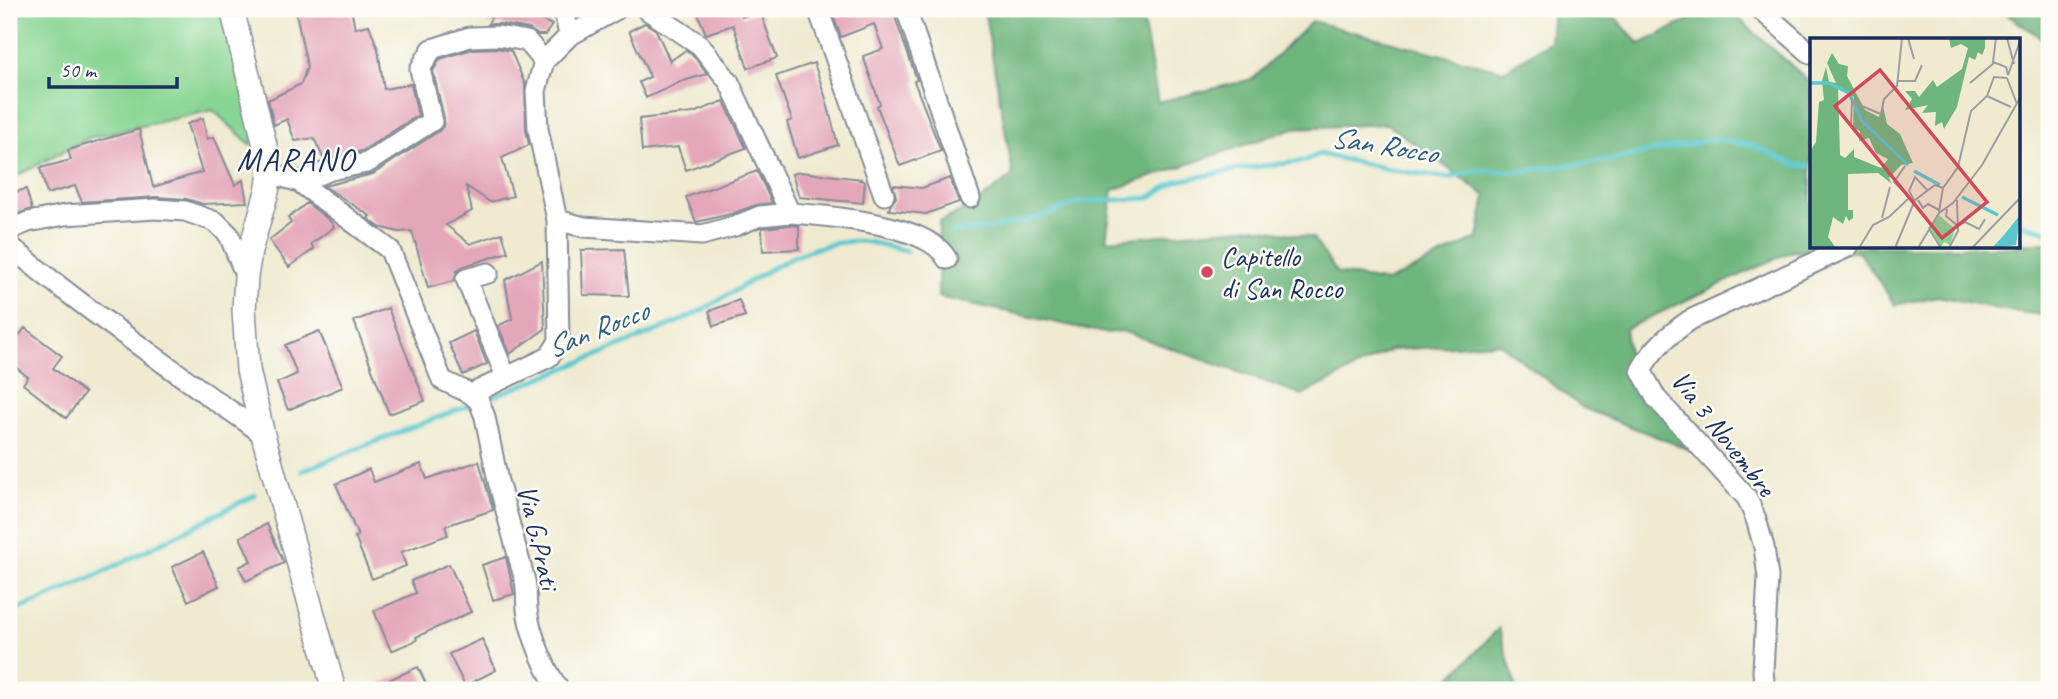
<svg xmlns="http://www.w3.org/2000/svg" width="2058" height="699" font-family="Caveat,sans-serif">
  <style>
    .green { fill: #88d593; stroke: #528278; stroke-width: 2 }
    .forest { fill: #6eb67d; stroke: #44726e; stroke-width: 2; fill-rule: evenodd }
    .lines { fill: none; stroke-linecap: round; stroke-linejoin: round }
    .stream { stroke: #59c7cd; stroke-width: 5 }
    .building { fill: #e4a6b9 }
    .minor-casing { stroke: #858c97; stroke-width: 23 }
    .major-casing { stroke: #858c97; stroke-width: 26 }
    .minor { stroke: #fff; stroke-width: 19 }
    .major { stroke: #fff; stroke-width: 23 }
    .poi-dot { fill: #d1495b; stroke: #fdfcf7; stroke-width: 2.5 }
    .labels { text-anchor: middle; stroke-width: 5; stroke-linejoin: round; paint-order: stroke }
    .poi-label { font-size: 28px; fill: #1b2f5e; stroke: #fdfcf7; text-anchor: start }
    .street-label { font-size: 28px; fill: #1b2f5e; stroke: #fdfcf7 }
    .water-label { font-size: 30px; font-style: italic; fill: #2e5d7f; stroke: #fdfcf7 }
    .quarter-label { font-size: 32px; letter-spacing: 2px; fill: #1b2f5e; stroke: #fdfcf7 }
    .inset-river { fill: none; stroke: #59c7cd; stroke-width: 3.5 }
    .inset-road { fill: none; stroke: #9a9fa2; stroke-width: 2 }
    .view { fill: #d1495b; fill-opacity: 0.15; stroke: #d1495b; stroke-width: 3.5 }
    .inset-edge { fill: none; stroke: #1b2f5e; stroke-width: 3.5 }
  </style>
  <rect width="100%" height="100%" fill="#fdfcf7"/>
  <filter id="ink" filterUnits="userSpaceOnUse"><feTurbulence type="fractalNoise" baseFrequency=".0143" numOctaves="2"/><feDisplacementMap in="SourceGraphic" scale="14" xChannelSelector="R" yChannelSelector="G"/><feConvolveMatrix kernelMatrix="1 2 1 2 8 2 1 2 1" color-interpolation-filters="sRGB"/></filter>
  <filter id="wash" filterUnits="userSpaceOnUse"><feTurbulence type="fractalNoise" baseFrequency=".00686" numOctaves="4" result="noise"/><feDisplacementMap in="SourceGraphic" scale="28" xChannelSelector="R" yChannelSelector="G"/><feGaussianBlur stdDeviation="1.57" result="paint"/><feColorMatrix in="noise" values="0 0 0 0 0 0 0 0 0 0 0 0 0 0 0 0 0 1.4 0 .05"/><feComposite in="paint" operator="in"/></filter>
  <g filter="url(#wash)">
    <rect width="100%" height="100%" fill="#efead0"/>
    <path class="green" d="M9 9H222L255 128 251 145 213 110 88 138 9 180Z"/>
    <path class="forest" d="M984 9H1141L1158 102 1253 79 1312 21 1504 71 1550 41 1553 9H1607L1640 44 1711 9H1728L1811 83V247H2018V243H2049V316L1998 309 1938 296 1895 305 1859 252 1792 251 1625 329 1629 359 1703 455 1583 408 1499 343 1391 350 1303 395 1122 331 1105 333 938 297 939 222 976 204 1013 175ZM1387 124 1486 196 1478 238 1387 282 1337 273 1313 238 1254 227 1106 240 1113 190 1294 128Z
      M1999 9H2049V43Z
      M1499 628 1517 690H1439Z"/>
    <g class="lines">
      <path class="stream" d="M2018 223 2049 232
        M953 232 990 229 1031 220 1081 202 1149 198 1177 181 1246 168 1305 161 1319 154 1398 171 1450 178 1473 171H1521L1604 161 1715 139 1751 145 1796 165 1811 166
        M302 471C428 419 557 375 682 320 728 300 770 262 817 248 829 244 847 241 859 241 874 242 891 248 906 251
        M9 613C94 581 174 535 255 495"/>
    </g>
    <g id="blocks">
      <path class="building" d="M309 9H351L355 28 369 25 378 49 384 89 411 84 418 115 362 151 324 160 314 138 295 141 287 119 274 125 268 100 301 84 307 67 296 12Z
        M495 9H518L552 25 545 35H538L529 29 500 24H488Z
        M696 9H739L742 17 760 11 777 58 748 68 733 25 706 34Z
        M843 9H894L896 20 917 80 914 81 941 151 900 166 877 106 880 104 863 56 883 49 874 24 841 37 832 13Z
        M645 23 656 30 670 61 686 50 692 54 707 74 680 82 646 98 639 82 650 77 629 31Z
        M497 48 511 51 525 84 526 130 529 145 502 158 513 196 490 202 466 186 472 211 446 225 470 244 502 233 508 252 462 267 457 271 454 281 428 288 412 231 399 232 379 227 368 218 370 216 324 186 373 174 439 131 443 126 444 118 433 71 440 59 472 49Z
        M814 63 826 99 838 145 798 158 787 122 792 120 776 76Z
        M724 101 746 148 686 170 678 147 642 151 639 119 693 113Z
        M203 118 207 139 214 137 235 185 243 180 247 202 203 204 186 199 156 197 82 202 75 186 47 194 40 168 71 160 68 150 139 129 153 187 202 172 187 124Z
        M757 171 772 203 756 205 731 214 696 222 686 197Z
        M800 172 862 179 858 180 865 181 863 203 799 197 792 174Z
        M950 178 959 202 926 214 889 210 890 206 896 197 893 185 922 188Z
        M26 189 32 209 9 217V194Z
        M307 203 329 220 334 227 311 244 314 249 289 267 269 240 291 223 288 218Z
        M790 225 799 226V249L763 251 762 228Z
        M624 249 629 296 583 295 581 250Z
        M542 261 545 329 510 354 498 326 512 319 505 280Z
        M739 300 745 316 714 326 709 311Z
        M388 308 425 401 389 414 354 321Z
        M25 328 62 356 53 368 85 393 66 418 23 384 28 377 9 362V348Z
        M319 331 343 387 288 410 277 383 297 374 285 345Z
        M474 331 487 364 463 375 449 343Z
        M479 461 493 510 445 526 448 535 401 552 406 566 372 579 355 537 358 536 336 484 369 469 374 482 421 464 427 479Z
        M267 524 284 563 246 581 239 567 251 561 240 537Z
        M203 552 219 586 188 601 172 567Z
        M506 557 514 594 493 600 482 565Z
        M449 564 471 612 416 637 417 640 391 651 374 611 416 593 411 581Z
        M482 639 496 670 465 686 449 654Z
        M418 667 429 690H366Z"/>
    </g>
  </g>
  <g filter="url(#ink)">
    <use href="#blocks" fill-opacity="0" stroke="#858c97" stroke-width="2"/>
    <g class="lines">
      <g class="minor-casing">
        <path id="minor" d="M564 9 569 36
          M818 9 884 195
          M906 9 970 198
          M1760 9 1811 54
          M270 173 299 182 390 250 442 380 471 394 549 357 559 341 557 220 538 129 536 91 544 61 569 36 617 9
          M299 182 331 170 367 163 432 121 420 69 432 49 470 37 498 36 527 41 544 61
          M790 213C827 216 928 223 947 259
          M557 220 584 227 702 235 735 226 760 216 790 213 729 82 700 45 646 9
          M9 230 28 222 65 215 155 209 185 211 216 222 229 235 246 277
          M9 245C71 299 140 345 206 394 225 408 245 419 263 435
          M488 273 466 279 506 377
          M471 394 479 401 485 417 498 481 525 581C527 590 526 599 527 609 529 630 546 674 560 690
          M1765 690 1763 671 1768 577 1764 547 1756 519 1747 498 1656 398 1641 370C1653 348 1670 334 1690 320L1848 247"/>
      </g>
      <g class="major-casing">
        <path id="major" d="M232 9 268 158 270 173 267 192 250 251 246 277 244 310 248 370 263 435 334 690"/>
      </g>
      <use href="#minor" class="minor"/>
      <use href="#major" class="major"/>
    </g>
  </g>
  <circle class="poi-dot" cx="1207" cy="272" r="7"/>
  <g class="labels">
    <g class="poi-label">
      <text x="1221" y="266">Capitello<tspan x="1221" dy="32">di San Rocco</tspan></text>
    </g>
    <g class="street-label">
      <text transform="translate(1724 433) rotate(52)" y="10">Via 3 Novembre</text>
      <text transform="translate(539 537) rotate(77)" y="10">Via G.Prati</text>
    </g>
    <g class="water-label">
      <text transform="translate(1384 145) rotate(9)" y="10">San Rocco</text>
      <text transform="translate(597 329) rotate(-22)" y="10">San Rocco</text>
    </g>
    <g class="quarter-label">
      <text x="296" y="170">MARANO</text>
    </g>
  </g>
  <g transform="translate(1810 38)">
    <rect width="210" height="210" fill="#efead0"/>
    <path d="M129 177 145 191 140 207 134 204 131 209 118 190Z" fill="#88d593"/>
    <path d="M145 0H175V10L172 17 168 14 165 22 159 19 147 69 134 91 132 84 125 88 126 74 112 75 118 67 95 72 102 61 95 53H105L109 59 123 42 127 49 152 31 158 10 151 6 141 10 139 1ZM22 15 29 26 38 28 37 38 55 72 69 79 73 68 77 86 90 96 103 125 91 127 79 140 82 146 68 135 38 136V172H43V180L39 183 36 178 33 186 23 179 18 199 26 210H0V113L6 104 9 64 14 62 12 43 16 29 19 44 26 45 17 25ZM28 49 44 59 43 90 50 93 49 103 59 100 66 115 78 121 71 130 44 119V111L35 120 30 117Z" fill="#6eb67d" fill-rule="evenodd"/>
    <path d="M210 177 206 207 182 210 194 197Z" fill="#59c7cd"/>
    <path class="inset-river" d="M0 45H19L39 55 52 83 98 127M104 133 130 147M152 159 188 177"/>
    <path class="inset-road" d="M98 0 104 21M186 0 183 24 196 29 198 37M197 0 204 26M198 37 210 3M197 40 207 66M88 43H105L112 27M160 45 184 25M177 58 201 69M41 88 42 64 71 76 74 61 87 48 92 0M95 128 84 144 99 159M133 150 148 129 161 73 177 58 184 39 197 40M104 162 99 153 105 139 118 153M105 162 125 147 133 150 129 174M108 162 113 170 118 166 129 172M137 171 136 178 148 188M72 180 80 149M148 188 155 184 169 191 175 181M119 191 131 210M49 210 63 187 79 179 98 161M85 210 105 162M108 210 129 175 143 165 172 127 210 60M139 210 148 193 147 162M162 210 210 160"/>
    <path class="view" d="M70 32 177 164 132 200 25 68Z"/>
    <rect width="210" height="210" class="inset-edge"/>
  </g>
  <rect width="2058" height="699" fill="none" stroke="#fdfcf7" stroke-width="35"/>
  <path d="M49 77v10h128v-10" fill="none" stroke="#1b2f5e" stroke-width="3.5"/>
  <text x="60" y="77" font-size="21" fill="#1b2f5e" stroke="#fdfcf7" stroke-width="5" paint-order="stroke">50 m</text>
</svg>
